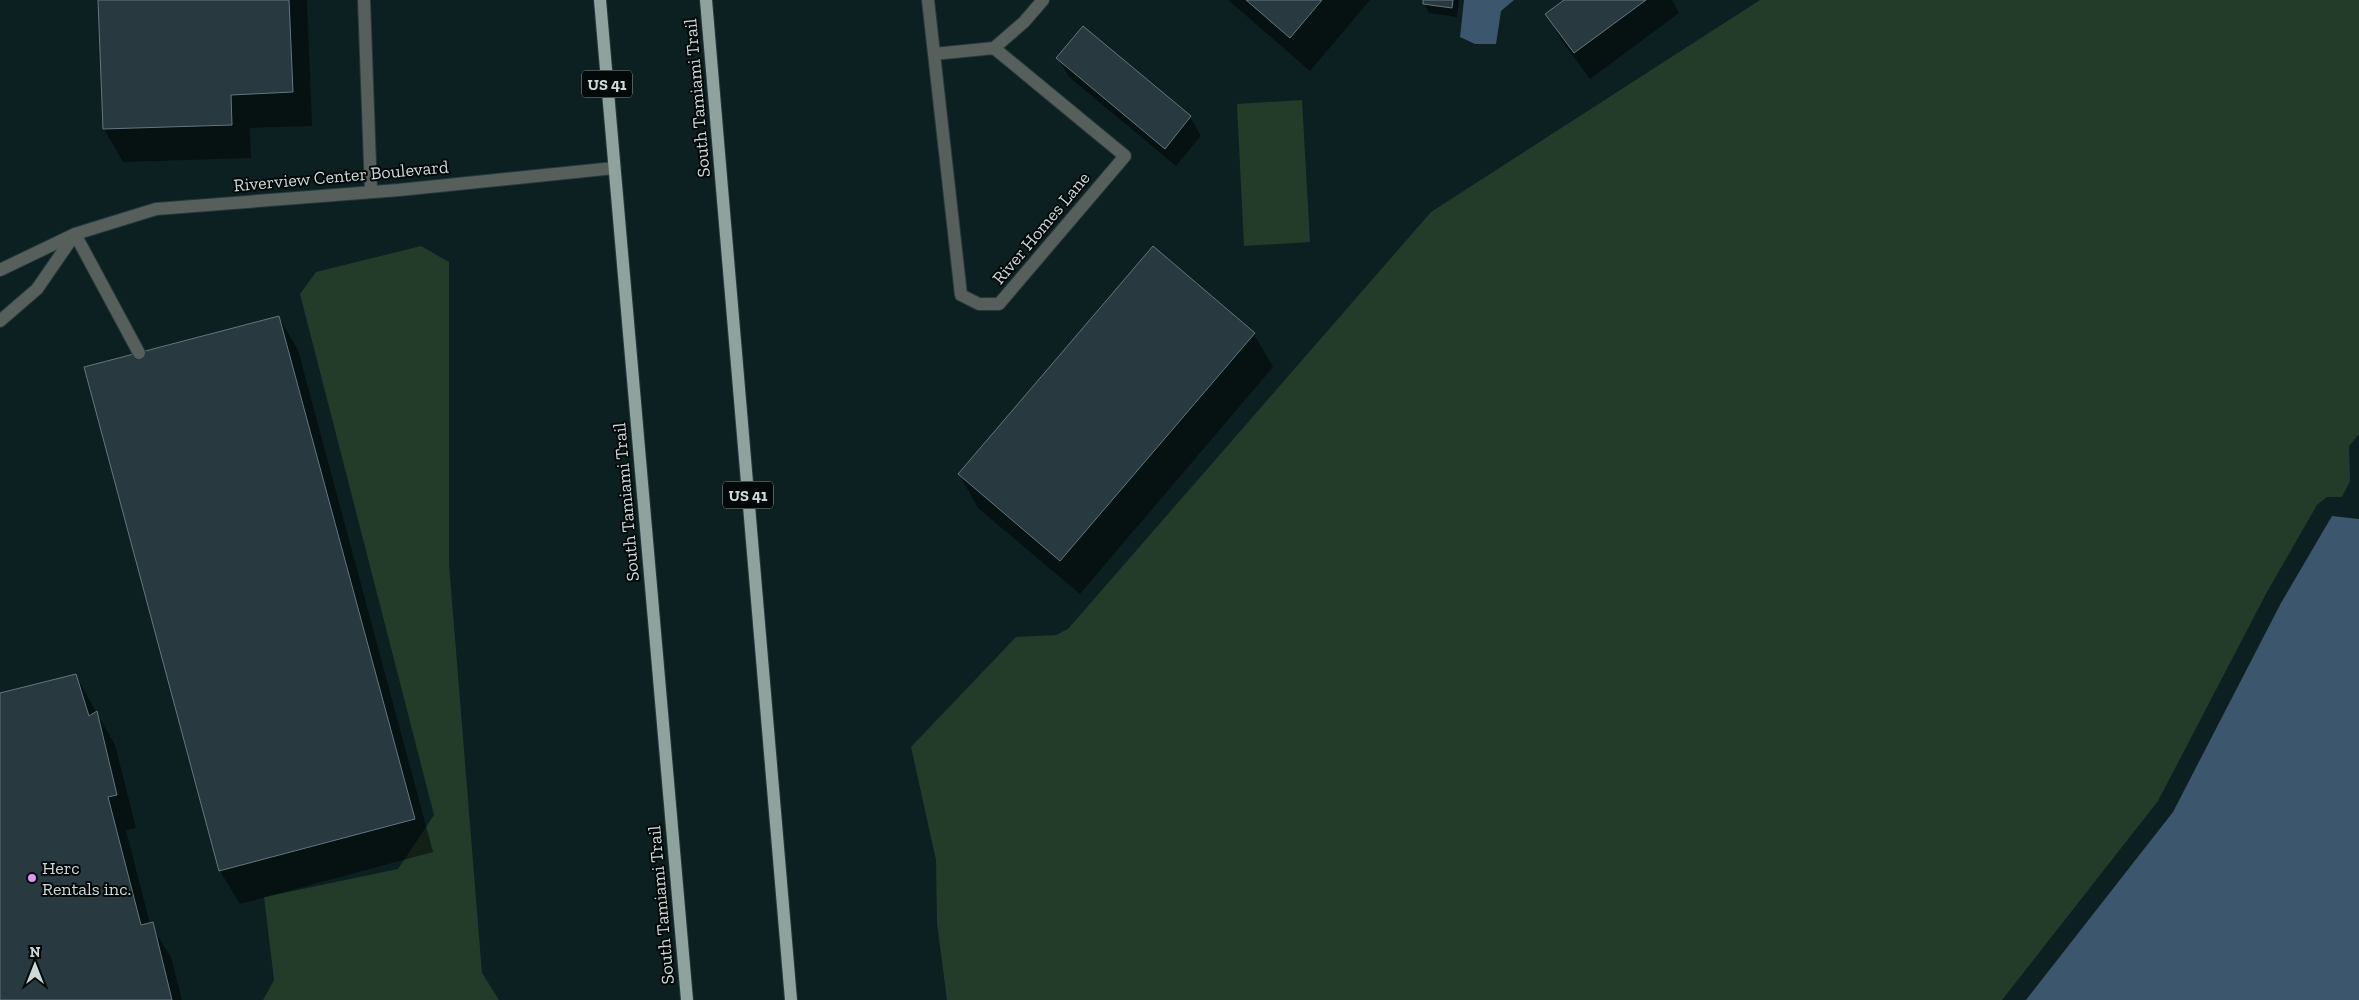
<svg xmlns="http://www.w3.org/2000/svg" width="2359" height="1000" font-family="'Zilla Slab',serif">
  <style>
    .green { fill: #223c29 }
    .water { fill: #3c566e }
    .shadow { fill: #0007 }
    .building { fill: #283940; stroke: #64777f }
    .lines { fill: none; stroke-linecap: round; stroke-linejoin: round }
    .lane-casing { stroke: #273a3b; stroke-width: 14 }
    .street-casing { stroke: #273a3b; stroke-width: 14 }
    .primary-casing { stroke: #273a3b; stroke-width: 14 }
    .lane { stroke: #565f5c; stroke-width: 12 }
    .street { stroke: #565f5c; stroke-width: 12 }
    .primary { stroke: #90a29d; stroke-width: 12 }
    .poi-dot { fill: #df98f2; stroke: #030808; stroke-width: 2 }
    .labels { text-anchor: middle; stroke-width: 4; stroke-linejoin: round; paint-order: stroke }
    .shield { fill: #030808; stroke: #909a9a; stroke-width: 1 }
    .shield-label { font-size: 16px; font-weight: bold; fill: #cdd9d9 }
    .street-label { font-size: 18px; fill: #cdd9d9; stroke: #030808 }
    .poi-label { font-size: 18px; fill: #cdd9d9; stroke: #030808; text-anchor: start }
  </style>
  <rect width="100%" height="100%" fill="#0c2021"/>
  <path class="green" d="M1760 0H2359V434L2349 446 2350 481 2342 497H2327L2317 505 2267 592 2158 801 2002 1000H947L937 923 936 860 911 747 1016 637 1056 635 1068 629 1431 212Z
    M1302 100 1310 242 1244 246 1237 104Z
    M421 246 449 262V564L482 973 499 1000H263L274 980 264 897 398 869 434 815 300 294 316 272Z"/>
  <path class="water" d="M1464 0H1514L1501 11 1496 44H1475L1460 37Z
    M2332 516 2359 519V1000H2026L2173 812 2281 603Z"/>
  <path class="shadow" d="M99 0H307L312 126 250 128 251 158 123 162 104 129Z
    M1228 0H1370L1310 71Z
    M1425 0H1459L1457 17 1429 13 1424 4Z
    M1566 0H1672L1679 13 1590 79 1562 41 1547 14Z
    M1083 28 1190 117 1201 136 1176 166 1069 77 1058 58Z
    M279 317 298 350 433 852 240 904 220 871Z
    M1254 334 1273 367 1080 594 978 508 959 474Z
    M76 676 115 745 136 828 126 830 150 924 171 957 182 1000H0V694Z"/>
  <path class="building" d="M98 0H289L293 92 231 95 232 125 103 129Z
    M1246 0H1322L1290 38Z
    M1423 0H1453L1452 8 1423 4Z
    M1564 0H1646L1574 53 1545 14Z
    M1083 26 1191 116 1165 149 1056 58Z
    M1153 246 1255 333 1060 561 958 474Z
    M279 316 415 819 219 871 84 367Z
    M76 674 89 716 97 711 117 795 108 797 141 925 153 922 172 1000H0V693Z"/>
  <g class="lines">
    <g class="lane-casing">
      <path id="lane" d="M364 0 371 192
        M75 234 139 353"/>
    </g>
    <g class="street-casing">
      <path id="street" d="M928 0 961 295 979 304H999L1125 156 994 48 934 54
        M994 48 1024 22 1043 0
        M0 270 75 234 156 209 399 190 614 168
        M0 321 37 289 75 234"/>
    </g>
    <g class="primary-casing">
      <path id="primary" d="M600 0 687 1000
        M706 0 791 1000"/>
    </g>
    <use href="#lane" class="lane"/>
    <use href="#street" class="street"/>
    <use href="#primary" class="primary"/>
  </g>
  <circle class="poi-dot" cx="32" cy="878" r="5"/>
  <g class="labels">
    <g class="shield">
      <rect x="582" y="70.5" width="50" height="27" rx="4"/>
      <rect x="723" y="481.5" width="50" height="27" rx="4"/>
    </g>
    <g class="shield-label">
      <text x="607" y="90">US 41</text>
      <text x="748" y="501">US 41</text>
    </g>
    <g class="street-label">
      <text transform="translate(697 98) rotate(-95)" y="6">South Tamiami Trail</text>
      <text transform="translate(341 176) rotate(-5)" y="6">Riverview Center Boulevard</text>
      <text transform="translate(1041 228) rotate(-50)" y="6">River Homes Lane</text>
      <text transform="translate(626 502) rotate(-95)" y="6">South Tamiami Trail</text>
      <text transform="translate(661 905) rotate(-95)" y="6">South Tamiami Trail</text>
    </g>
    <g class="poi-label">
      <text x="42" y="874">Herc<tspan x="42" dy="21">Rentals inc.</tspan></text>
    </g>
  </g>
  <g transform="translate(35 965)" stroke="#030808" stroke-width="4" paint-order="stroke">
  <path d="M0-4L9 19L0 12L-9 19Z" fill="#cdd9d9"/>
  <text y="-8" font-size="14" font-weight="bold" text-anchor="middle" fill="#cdd9d9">N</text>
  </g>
</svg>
